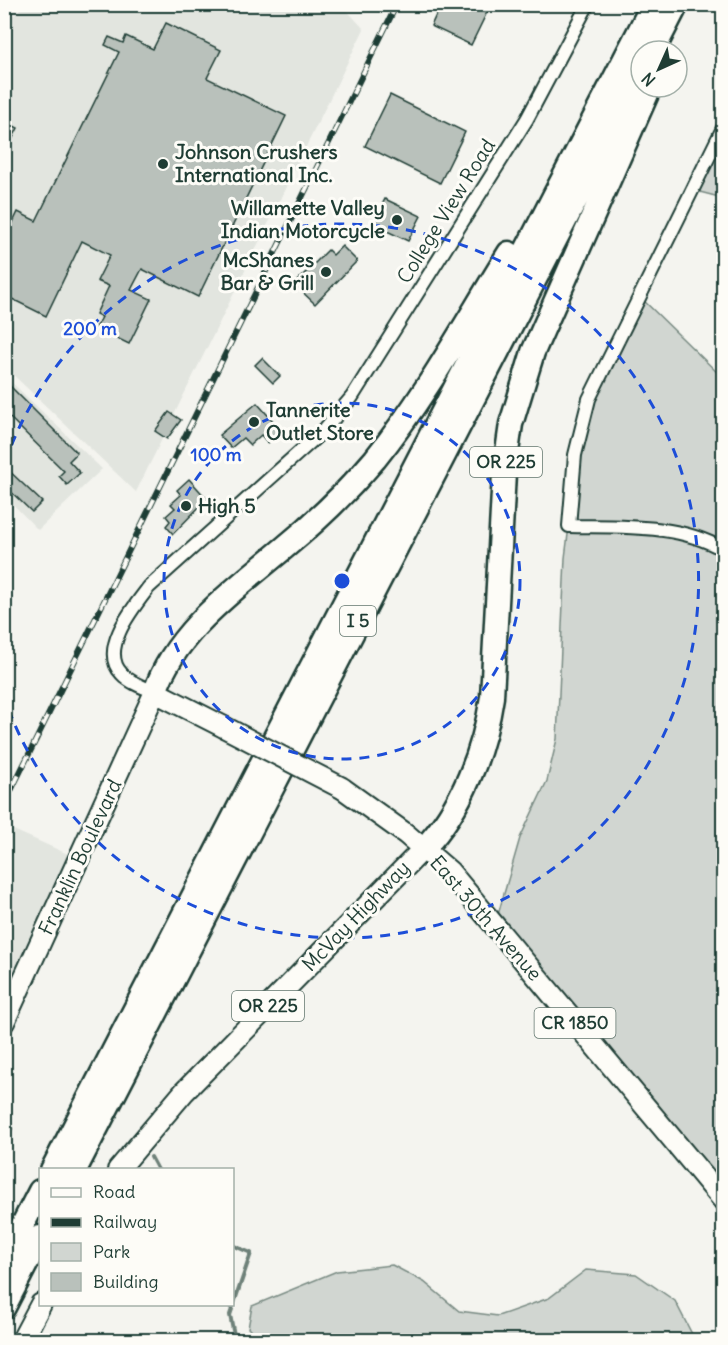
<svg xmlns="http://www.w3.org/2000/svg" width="728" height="1345" font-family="Delius,sans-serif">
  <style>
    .built { fill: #e2e5df }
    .green { fill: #d1d6d1; stroke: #788a82; stroke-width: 1.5 }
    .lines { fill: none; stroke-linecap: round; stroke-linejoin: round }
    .stream { stroke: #6e8179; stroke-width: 4 }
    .building { fill: #b9c1bb; stroke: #1f3d34; stroke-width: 1.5 }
    .street-casing { stroke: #1f3d34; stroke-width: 16 }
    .primary-casing { stroke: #1f3d34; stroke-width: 24 }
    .highway-casing { stroke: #1f3d34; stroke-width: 27 }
    .street { stroke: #fdfcf7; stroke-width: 12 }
    .primary { stroke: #fdfcf7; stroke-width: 20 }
    .highway { stroke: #fdfcf7; stroke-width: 22 }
    .rail-casing { stroke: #1f3d34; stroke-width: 6 }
    .rail { stroke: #fdfcf7; stroke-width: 4; stroke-dasharray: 11; stroke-linecap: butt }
    .primary-bridge-casing { stroke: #1f3d34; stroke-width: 24; stroke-linecap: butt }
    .primary-bridge { stroke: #fdfcf7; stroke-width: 20 }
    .ring { fill: none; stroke: #1d4ed8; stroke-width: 3; stroke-dasharray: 10 8 }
    .poi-dot { fill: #1f3d34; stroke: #fdfcf7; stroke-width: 2 }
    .labels { text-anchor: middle; stroke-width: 6; stroke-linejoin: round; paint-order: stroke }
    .shield { fill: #fdfcf7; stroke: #62766e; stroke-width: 1.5 }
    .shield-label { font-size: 18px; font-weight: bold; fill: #1f3d34 }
    .poi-label { font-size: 20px; font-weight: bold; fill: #1f3d34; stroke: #fdfcf7; text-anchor: start }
    .street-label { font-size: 20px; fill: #1f3d34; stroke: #fdfcf7 }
    .centre { fill: #1d4ed8; stroke: #fdfcf7; stroke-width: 3 }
    .ring-label { font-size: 18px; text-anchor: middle; font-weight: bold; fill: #1d4ed8; stroke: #fdfcf7; stroke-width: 6; stroke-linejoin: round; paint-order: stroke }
  </style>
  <rect width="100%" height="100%" fill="#f4f4ef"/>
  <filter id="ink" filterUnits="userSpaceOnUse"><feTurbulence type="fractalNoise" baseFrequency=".0167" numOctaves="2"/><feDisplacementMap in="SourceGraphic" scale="12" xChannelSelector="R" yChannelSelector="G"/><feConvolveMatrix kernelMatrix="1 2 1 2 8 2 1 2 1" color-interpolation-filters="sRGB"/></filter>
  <g filter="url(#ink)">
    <path class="built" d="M341 4 364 29 136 492 5 367 4 24 24 5Z
      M4 375 102 469 38 530 5 496Z
      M9 828 70 855 39 927 5 996 4 837Z"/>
    <path class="green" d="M723 126V198L692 190Z
      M639 296 723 378V1201L495 925 520 838 547 781 557 739 565 558 581 431Z
      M392 1265 424 1282 459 1311 498 1316 549 1298 586 1270 636 1274 675 1301 695 1340H260L248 1328 252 1306 337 1271Z"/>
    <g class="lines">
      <path class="stream" d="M4 1128 11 1129
        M151 1157 158 1170
        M232 1245 251 1253 230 1315 235 1340"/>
    </g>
    <path class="building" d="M441 4H491L471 45 431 26Z
      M166 23 221 50 207 78 286 116 198 297 142 269 131 290 151 299 129 344 96 328 102 317 96 314 109 286 97 281 110 255 82 241 46 316 4 295V241L18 212 36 221 119 52 105 45 109 37 123 43 126 36 153 49Z
      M390 95 465 132 440 183 365 146Z
      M4 121 18 128 4 155Z
      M385 199 421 216 408 241 372 224Z
      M342 246 357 261 315 304 294 284 328 250 333 255Z
      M262 358 280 376 273 383 255 365Z
      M4 380 77 453 69 461 80 473 67 485 59 476 64 471 4 412Z
      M257 403 282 431 268 443 261 435 250 445 243 438 231 448 219 435Z
      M169 412 181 420 167 439 155 431Z
      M4 466 42 502 32 512 4 485Z
      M189 479 207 499 173 534 166 526 170 521 166 516 175 508 171 504 181 495 177 490Z"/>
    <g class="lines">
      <g class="street-casing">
        <path id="street" d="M724 126 589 399 575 455 569 526C620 527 679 523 724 550
          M155 692C145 688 130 683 122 674 98 650 133 608 149 587L324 430 352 397 527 119 588 4"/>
      </g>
      <g class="primary-casing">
        <path id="primary" d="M342 788 406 834 449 871 724 1201
          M4 1022 155 692 224 727
          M118 1170 184 1092 424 848
          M22 1340 41 1304"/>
      </g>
      <g class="highway-casing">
        <path id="highway" d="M653 51 677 4
          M155 692C175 631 237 588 284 548 317 521 347 492 375 459 426 396 466 322 509 253
          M424 848C462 809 484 750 492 697L504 473 511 424 533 352 650 87
          M52 1170 653 4
          M75 1170 641 74
          M4 1261 40 1191
          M4 1307 40 1237"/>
      </g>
      <use href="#street" class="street"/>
      <use href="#primary" class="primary"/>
      <use href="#highway" class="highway"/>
      <g class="rail-casing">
        <path id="rail" d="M4 805 397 4"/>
      </g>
      <use href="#rail" class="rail"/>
      <g class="primary-bridge-casing">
        <path id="primary-bridge" d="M224 727 342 788"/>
      </g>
      <use href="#primary-bridge" class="primary-bridge"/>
    </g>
  </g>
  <g class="ring">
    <circle cx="342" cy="581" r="178"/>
    <path d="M5 462A357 357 0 1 1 5 700"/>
  </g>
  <g class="poi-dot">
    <circle cx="163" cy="164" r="6"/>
    <circle cx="397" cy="220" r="6"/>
    <circle cx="326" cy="272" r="6"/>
    <circle cx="254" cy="422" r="6"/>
    <circle cx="186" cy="506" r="6"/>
  </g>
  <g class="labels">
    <g class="shield">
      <rect x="470" y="447" width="72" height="30" rx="4.5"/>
      <rect x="340" y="606" width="36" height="30" rx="4.5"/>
      <rect x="232" y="991" width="72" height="30" rx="4.5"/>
      <rect x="534.5" y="1008" width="81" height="30" rx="4.5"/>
    </g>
    <g class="shield-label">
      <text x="506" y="468">OR 225</text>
      <text x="358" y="627">I 5</text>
      <text x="268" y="1012">OR 225</text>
      <text x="575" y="1029">CR 1850</text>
    </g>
    <g class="poi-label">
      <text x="175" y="159">Johnson Crushers<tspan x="175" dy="23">International Inc.</tspan></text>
      <text x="385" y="215" text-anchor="end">Willamette Valley<tspan x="385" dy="23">Indian Motorcycle</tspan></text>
      <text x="314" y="267" text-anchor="end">McShanes<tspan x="314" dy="23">Bar &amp; Grill</tspan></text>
      <text x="266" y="417">Tannerite<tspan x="266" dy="23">Outlet Store</tspan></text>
      <text x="198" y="513">High 5</text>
    </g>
    <g class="street-label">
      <text transform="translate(446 211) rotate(-58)" y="7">College View Road</text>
      <text transform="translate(80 857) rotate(-65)" y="7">Franklin Boulevard</text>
      <text transform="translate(356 916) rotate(-46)" y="7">McVay Highway</text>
      <text transform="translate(486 918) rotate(49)" y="7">East 30th Avenue</text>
    </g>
  </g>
  <circle cx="342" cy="581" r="9" class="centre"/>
  <g class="ring-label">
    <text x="90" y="335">200 m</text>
    <text x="216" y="461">100 m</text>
  </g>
  <rect width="728" height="1345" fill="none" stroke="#fdfcf7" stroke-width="24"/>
  <rect x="12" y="12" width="704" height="1321" fill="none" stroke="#1f3d34" stroke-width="2" filter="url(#ink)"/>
  <rect x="39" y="1168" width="195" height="138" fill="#fdfcf7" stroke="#a4b0a9" stroke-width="1.5"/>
  <rect x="51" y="1188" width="30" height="9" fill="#fdfcf7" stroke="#a4b0a9" stroke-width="1.5"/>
  <text x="93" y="1198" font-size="18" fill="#1f3d34">Road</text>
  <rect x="51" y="1218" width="30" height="9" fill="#1f3d34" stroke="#a4b0a9" stroke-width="1.5"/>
  <text x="93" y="1228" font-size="18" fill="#1f3d34">Railway</text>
  <rect x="51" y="1243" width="30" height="18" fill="#d1d6d1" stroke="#a4b0a9" stroke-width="1.5"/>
  <text x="93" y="1258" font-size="18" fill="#1f3d34">Park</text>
  <rect x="51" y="1273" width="30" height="18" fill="#b9c1bb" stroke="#a4b0a9" stroke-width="1.5"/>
  <text x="93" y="1288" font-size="18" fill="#1f3d34">Building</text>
  <g transform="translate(659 69) rotate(225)"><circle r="28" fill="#fdfcf7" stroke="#a4b0a9" stroke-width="1.5"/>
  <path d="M0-4.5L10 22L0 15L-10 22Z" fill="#1f3d34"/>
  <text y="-9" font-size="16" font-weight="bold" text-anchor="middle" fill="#1f3d34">N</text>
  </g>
</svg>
